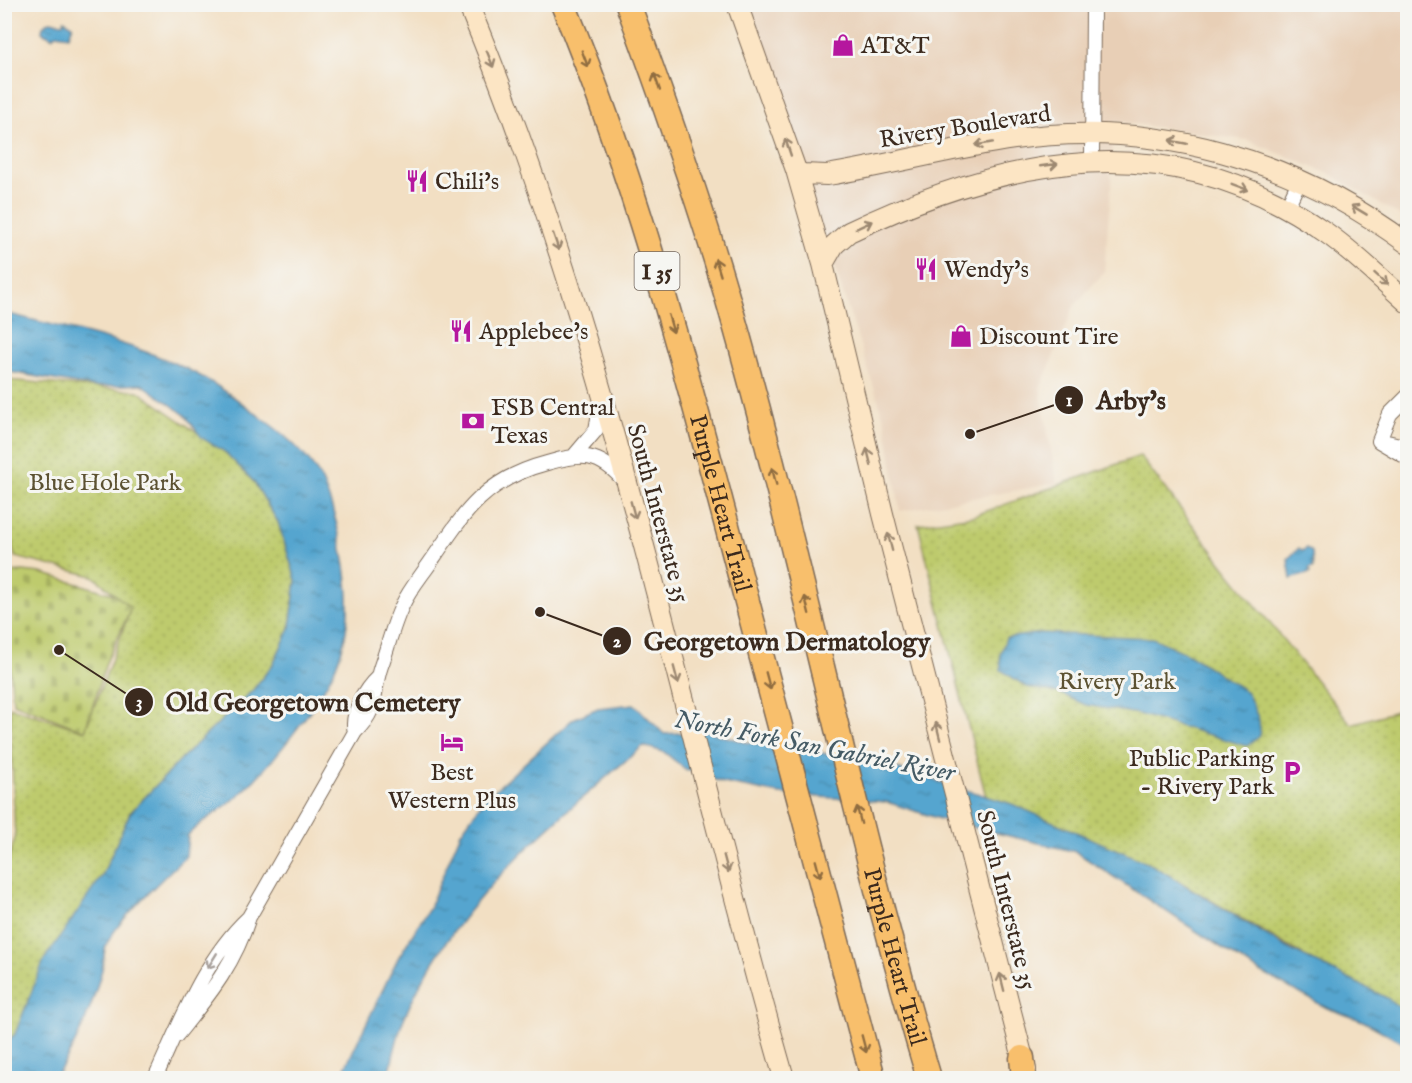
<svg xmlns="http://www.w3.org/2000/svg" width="1412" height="1083" font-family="'IM FELL English',serif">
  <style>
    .built { fill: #e8cfb6 }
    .cemetery { fill: url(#cemetery-stones); stroke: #7c7a46; stroke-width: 1.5 }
    .park { fill: url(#park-dots); stroke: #7c7a46; stroke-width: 1.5 }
    .water { fill: url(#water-ripples); stroke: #486876; stroke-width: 1.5 }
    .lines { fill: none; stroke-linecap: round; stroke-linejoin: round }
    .street-casing { stroke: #7b6958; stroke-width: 16 }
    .secondary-casing { stroke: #7b6958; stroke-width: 22 }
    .highway-casing { stroke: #7b6958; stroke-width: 27 }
    .street { stroke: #fff; stroke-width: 14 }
    .secondary { stroke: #fce5c4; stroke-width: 20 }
    .highway { stroke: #f8bf6c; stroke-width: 24 }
    .oneway { stroke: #9c8871 }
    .oneway2 { stroke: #906d41 }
    .oneway3 { stroke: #a79f9a }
    .labels { text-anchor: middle; stroke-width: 6; stroke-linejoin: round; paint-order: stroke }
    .shield { fill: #f6f6f2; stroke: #73675e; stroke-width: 1.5 }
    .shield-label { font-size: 22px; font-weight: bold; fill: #3b2a1e }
    .poi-label { font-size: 24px; fill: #3b2a1e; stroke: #f6f6f2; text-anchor: start }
    .street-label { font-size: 24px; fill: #3b2a1e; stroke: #f6f6f2 }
    .park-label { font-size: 24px; fill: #5c5232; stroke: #f6f6f2 }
    .water-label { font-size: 26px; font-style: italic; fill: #455b65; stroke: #f6f6f2 }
    .leader { fill: none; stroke: #3b2a1e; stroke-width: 2 }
    .callout-dot { fill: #3b2a1e; stroke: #f6f6f2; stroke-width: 2 }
    .mark-label { font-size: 18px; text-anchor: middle; font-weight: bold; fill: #fff }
    .callout-label { font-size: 26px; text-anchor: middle; font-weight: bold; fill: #3b2a1e; stroke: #f6f6f2; stroke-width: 6; stroke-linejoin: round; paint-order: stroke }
  </style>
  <defs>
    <pattern id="cemetery-stones" width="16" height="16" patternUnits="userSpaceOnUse" patternTransform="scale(1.5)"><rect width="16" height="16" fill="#becb6d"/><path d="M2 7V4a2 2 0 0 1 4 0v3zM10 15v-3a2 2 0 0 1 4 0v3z" fill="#a4ae5e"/></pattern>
    <pattern id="park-dots" width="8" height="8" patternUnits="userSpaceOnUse" patternTransform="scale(1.5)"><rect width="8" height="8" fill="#becb6d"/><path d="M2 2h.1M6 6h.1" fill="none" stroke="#a4ae5e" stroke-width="1.8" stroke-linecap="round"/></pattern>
    <pattern id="water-ripples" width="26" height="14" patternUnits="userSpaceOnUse" patternTransform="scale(1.5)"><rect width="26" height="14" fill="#54a5cf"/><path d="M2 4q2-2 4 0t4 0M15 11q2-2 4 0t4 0" fill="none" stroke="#4787a7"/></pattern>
  </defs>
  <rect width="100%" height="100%" fill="#f6f6f2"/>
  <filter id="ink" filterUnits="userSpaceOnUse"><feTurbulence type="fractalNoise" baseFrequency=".0167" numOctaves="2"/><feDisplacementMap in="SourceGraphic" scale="12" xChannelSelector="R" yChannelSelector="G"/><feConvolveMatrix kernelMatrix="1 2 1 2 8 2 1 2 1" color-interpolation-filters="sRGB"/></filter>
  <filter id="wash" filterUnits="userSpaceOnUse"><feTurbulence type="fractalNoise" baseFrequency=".008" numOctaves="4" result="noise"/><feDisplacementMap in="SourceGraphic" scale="24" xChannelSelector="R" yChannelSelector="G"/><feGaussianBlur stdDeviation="1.35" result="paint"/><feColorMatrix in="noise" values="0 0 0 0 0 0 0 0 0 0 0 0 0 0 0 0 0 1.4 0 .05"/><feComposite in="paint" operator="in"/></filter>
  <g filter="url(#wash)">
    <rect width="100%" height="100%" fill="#f2dfc3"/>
    <path class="built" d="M749 5H1407V220L1332 175 1247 140 1113 121 1111 187 1104 272 1074 306 1040 389 1057 483 900 511 885 421Z"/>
    <path class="cemetery" d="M23 571 41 573 120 596 131 608 106 663 85 731 13 703 7 637 8 572Z"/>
    <path class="park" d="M5 380 138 391 225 452 254 482 278 522 296 580 290 628 273 664 253 690 184 756 130 813 102 876 33 989 15 1034 5 1045V871L15 838 10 707 85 731 131 608 93 576 15 557 5 520Z
      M1140 456 1224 566 1351 724 1407 708V1028L1313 961 1152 865 986 797 918 524 973 516Z"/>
    <path class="water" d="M64 20 73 25 69 36 56 34 52 37 42 32 43 26 50 21 63 23Z
      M5 313C64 328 132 342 187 369 214 382 239 400 263 419 285 435 310 456 322 481 332 503 339 531 343 555 352 600 351 642 328 682 308 718 268 769 238 796 222 810 202 820 188 835L186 856C167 875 114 923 106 946 103 954 104 964 101 973 91 1010 76 1046 55 1078H5V1044L15 1034 44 960 102 876 130 813 184 756 253 690 273 664 290 628 296 580 278 522 254 482 225 452 202 438 185 415 142 384 94 387 5 371Z
      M1299 548 1303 551 1306 548 1312 552 1313 568 1309 569 1310 573 1291 579 1288 559Z
      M1041 633 1153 638 1188 654 1247 692 1259 720 1260 736 1247 746 1138 714 1086 705 1059 693 1027 687 1001 670 1000 655 1006 638Z
      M634 704 664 734 706 731 745 742 808 750 901 770 1012 804 1152 865 1291 950 1387 998 1407 1013V1045L1363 1021 1327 1008 1251 967 1076 852 943 820 887 802 780 794 724 783 685 769 664 752 643 746C550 825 450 905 403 1021 396 1039 393 1060 388 1078H340L398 958 429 908 461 832 483 801 573 719 598 708Z"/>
  </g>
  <g filter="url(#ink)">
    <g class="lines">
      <g class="street-casing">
        <path id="street" d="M1092 161 1093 4
          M1286 209 1300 179
          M1379 441 1390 414 1408 396
          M1379 441 1408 458
          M1383 441 1408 447
          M574 456 596 430 601 402
          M355 732C350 714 365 689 378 677
          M176 1036C208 996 234 966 249 917L355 732C381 706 371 695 381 666 388 647 393 624 402 606 409 590 422 575 432 560 465 511 486 479 547 463 582 453 599 452 624 481
          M155 1078C180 1024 204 959 248 918"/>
      </g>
      <g class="secondary-casing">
        <path id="secondary" d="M468 4C612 349 681 720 784 1078
          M737 4 796 170 823 264 883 514 1026 1070
          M796 170 802 174 827 175C890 165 951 148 1014 139 1156 119 1294 159 1408 244
          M823 264 834 245 849 232C1008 156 1170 123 1325 232 1355 253 1381 279 1408 303"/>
      </g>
      <g class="highway-casing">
        <g id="highway">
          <path id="s1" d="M563 4C635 178 683 359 731 541 778 720 826 899 873 1078"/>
          <path id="s2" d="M628 4C665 104 701 205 730 307 803 563 853 824 929 1078"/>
          <path d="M1022 1058 1024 1078"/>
        </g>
      </g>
      <use href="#street" class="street"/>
      <use href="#secondary" class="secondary"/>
      <use href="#highway" class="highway"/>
    </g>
    <defs><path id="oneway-shaft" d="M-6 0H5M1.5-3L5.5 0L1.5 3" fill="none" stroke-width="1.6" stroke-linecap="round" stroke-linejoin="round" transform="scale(1.5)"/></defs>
    <g class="oneway">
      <use href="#oneway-shaft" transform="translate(490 59) rotate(68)"/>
      <use href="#oneway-shaft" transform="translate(1178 142) rotate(-169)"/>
      <use href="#oneway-shaft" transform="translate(984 144) rotate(170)"/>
      <use href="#oneway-shaft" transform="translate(788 147) rotate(-109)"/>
      <use href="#oneway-shaft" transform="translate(1049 165) rotate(-8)"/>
      <use href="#oneway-shaft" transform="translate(1240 187) rotate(21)"/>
      <use href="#oneway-shaft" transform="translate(1359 210) rotate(-149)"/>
      <use href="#oneway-shaft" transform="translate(864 225) rotate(-25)"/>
      <use href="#oneway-shaft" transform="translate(556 242) rotate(71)"/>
      <use href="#oneway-shaft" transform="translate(1381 279) rotate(42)"/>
      <use href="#oneway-shaft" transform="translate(869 457) rotate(-104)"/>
      <use href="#oneway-shaft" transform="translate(633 510) rotate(75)"/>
      <use href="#oneway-shaft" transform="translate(890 542) rotate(-104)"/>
      <use href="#oneway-shaft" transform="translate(676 675) rotate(75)"/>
      <use href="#oneway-shaft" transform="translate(938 731) rotate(-104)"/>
      <use href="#oneway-shaft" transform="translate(726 864) rotate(75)"/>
      <use href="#oneway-shaft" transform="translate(1002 982) rotate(-104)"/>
    </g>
    <g class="oneway2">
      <use href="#oneway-shaft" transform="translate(585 59) rotate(69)"/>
      <use href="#oneway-shaft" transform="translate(657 82) rotate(-109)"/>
      <use href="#oneway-shaft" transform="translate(718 267) rotate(-107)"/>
      <use href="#oneway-shaft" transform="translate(671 324) rotate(74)"/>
      <use href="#oneway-shaft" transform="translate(774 476) rotate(-105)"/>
      <use href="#oneway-shaft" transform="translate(807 605) rotate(-104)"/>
      <use href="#oneway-shaft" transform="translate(768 681) rotate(75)"/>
      <use href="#oneway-shaft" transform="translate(859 815) rotate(-104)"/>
      <use href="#oneway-shaft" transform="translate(818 869) rotate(75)"/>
      <use href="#oneway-shaft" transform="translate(864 1044) rotate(75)"/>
    </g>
    <use class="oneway3" href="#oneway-shaft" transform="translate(212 961) rotate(122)"/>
  </g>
  <defs>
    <g id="shop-bare" transform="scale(1.8)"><path d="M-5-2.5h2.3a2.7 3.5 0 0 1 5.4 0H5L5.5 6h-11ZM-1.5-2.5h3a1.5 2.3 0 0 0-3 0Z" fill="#b5179e" stroke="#f6f6f2" stroke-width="2.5" paint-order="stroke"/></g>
    <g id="restaurant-bare" transform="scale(1.8)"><path d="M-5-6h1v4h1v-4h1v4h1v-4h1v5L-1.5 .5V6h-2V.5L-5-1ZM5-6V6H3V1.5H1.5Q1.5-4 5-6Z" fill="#b5179e" stroke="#f6f6f2" stroke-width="2.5" paint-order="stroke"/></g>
    <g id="bank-bare" transform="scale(1.8)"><path d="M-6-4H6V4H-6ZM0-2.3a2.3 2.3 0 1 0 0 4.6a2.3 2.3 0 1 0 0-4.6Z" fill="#b5179e" stroke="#f6f6f2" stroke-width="2.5" paint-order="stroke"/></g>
    <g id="hotel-bare" transform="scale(1.8)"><path d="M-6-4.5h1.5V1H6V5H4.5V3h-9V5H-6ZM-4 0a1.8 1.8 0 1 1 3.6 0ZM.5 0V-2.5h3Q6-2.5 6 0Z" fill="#b5179e" stroke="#f6f6f2" stroke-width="2.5" paint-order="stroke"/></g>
    <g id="parking-bare" transform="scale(1.8)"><path d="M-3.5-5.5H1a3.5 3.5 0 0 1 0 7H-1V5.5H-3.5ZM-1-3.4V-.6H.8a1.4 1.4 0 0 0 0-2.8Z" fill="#b5179e" stroke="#f6f6f2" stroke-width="2.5" paint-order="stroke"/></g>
  </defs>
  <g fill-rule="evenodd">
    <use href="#shop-bare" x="843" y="45"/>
    <use href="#restaurant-bare" x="417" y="181"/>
    <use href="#restaurant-bare" x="926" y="269"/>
    <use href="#restaurant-bare" x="461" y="331"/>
    <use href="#shop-bare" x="961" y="336"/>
    <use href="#bank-bare" x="473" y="421"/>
    <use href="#hotel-bare" x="452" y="742"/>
    <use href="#parking-bare" x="1292" y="772"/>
  </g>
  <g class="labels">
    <rect class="shield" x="634.5" y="252" width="45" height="38" rx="4.5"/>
    <g class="shield-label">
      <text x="657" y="279">I 35</text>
    </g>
    <g class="poi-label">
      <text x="861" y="53">AT&amp;T</text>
      <text x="435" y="189">Chili's</text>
      <text x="944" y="277">Wendy's</text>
      <text x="479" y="339">Applebee's</text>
      <text x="979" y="344">Discount Tire</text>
      <text x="491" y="415">FSB Central<tspan x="491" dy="28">Texas</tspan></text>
      <text x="1274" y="766" text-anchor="end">Public Parking<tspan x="1274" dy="28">- Rivery Park</tspan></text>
      <text x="452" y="780" text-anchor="middle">Best<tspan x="452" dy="28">Western Plus</tspan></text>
    </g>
    <g class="street-label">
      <text transform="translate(965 126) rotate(-9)" y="8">Rivery Boulevard</text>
      <text dy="8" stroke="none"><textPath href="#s1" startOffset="524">Purple Heart Trail</textPath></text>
      <text transform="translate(659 513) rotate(75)" y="8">South Interstate 35</text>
      <text transform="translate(1007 900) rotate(76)" y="8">South Interstate 35</text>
      <text dy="8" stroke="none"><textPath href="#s2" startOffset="990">Purple Heart Trail</textPath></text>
    </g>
    <g class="park-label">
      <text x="105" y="490">Blue Hole Park</text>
      <text x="1117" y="689">Rivery Park</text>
    </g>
    <g class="water-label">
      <text transform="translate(815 745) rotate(11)" y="9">North Fork San Gabriel River</text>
    </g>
  </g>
  <path class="leader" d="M970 434L1069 400M540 612L617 641M59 650L139 702"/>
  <g class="callout-dot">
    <circle cx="970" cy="434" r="6"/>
    <circle cx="540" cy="612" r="6"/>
    <circle cx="59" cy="650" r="6"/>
    <circle cx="1069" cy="400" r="15"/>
    <circle cx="617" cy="641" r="15"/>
    <circle cx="139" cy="702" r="15"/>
  </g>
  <g class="mark-label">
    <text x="1069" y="406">1</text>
    <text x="617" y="647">2</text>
    <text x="139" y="708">3</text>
  </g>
  <g class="callout-label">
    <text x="1131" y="409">Arby's</text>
    <text x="787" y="650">Georgetown Dermatology</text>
    <text x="313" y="711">Old Georgetown Cemetery</text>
  </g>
  <rect width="1412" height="1083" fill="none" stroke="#f6f6f2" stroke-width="24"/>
</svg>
